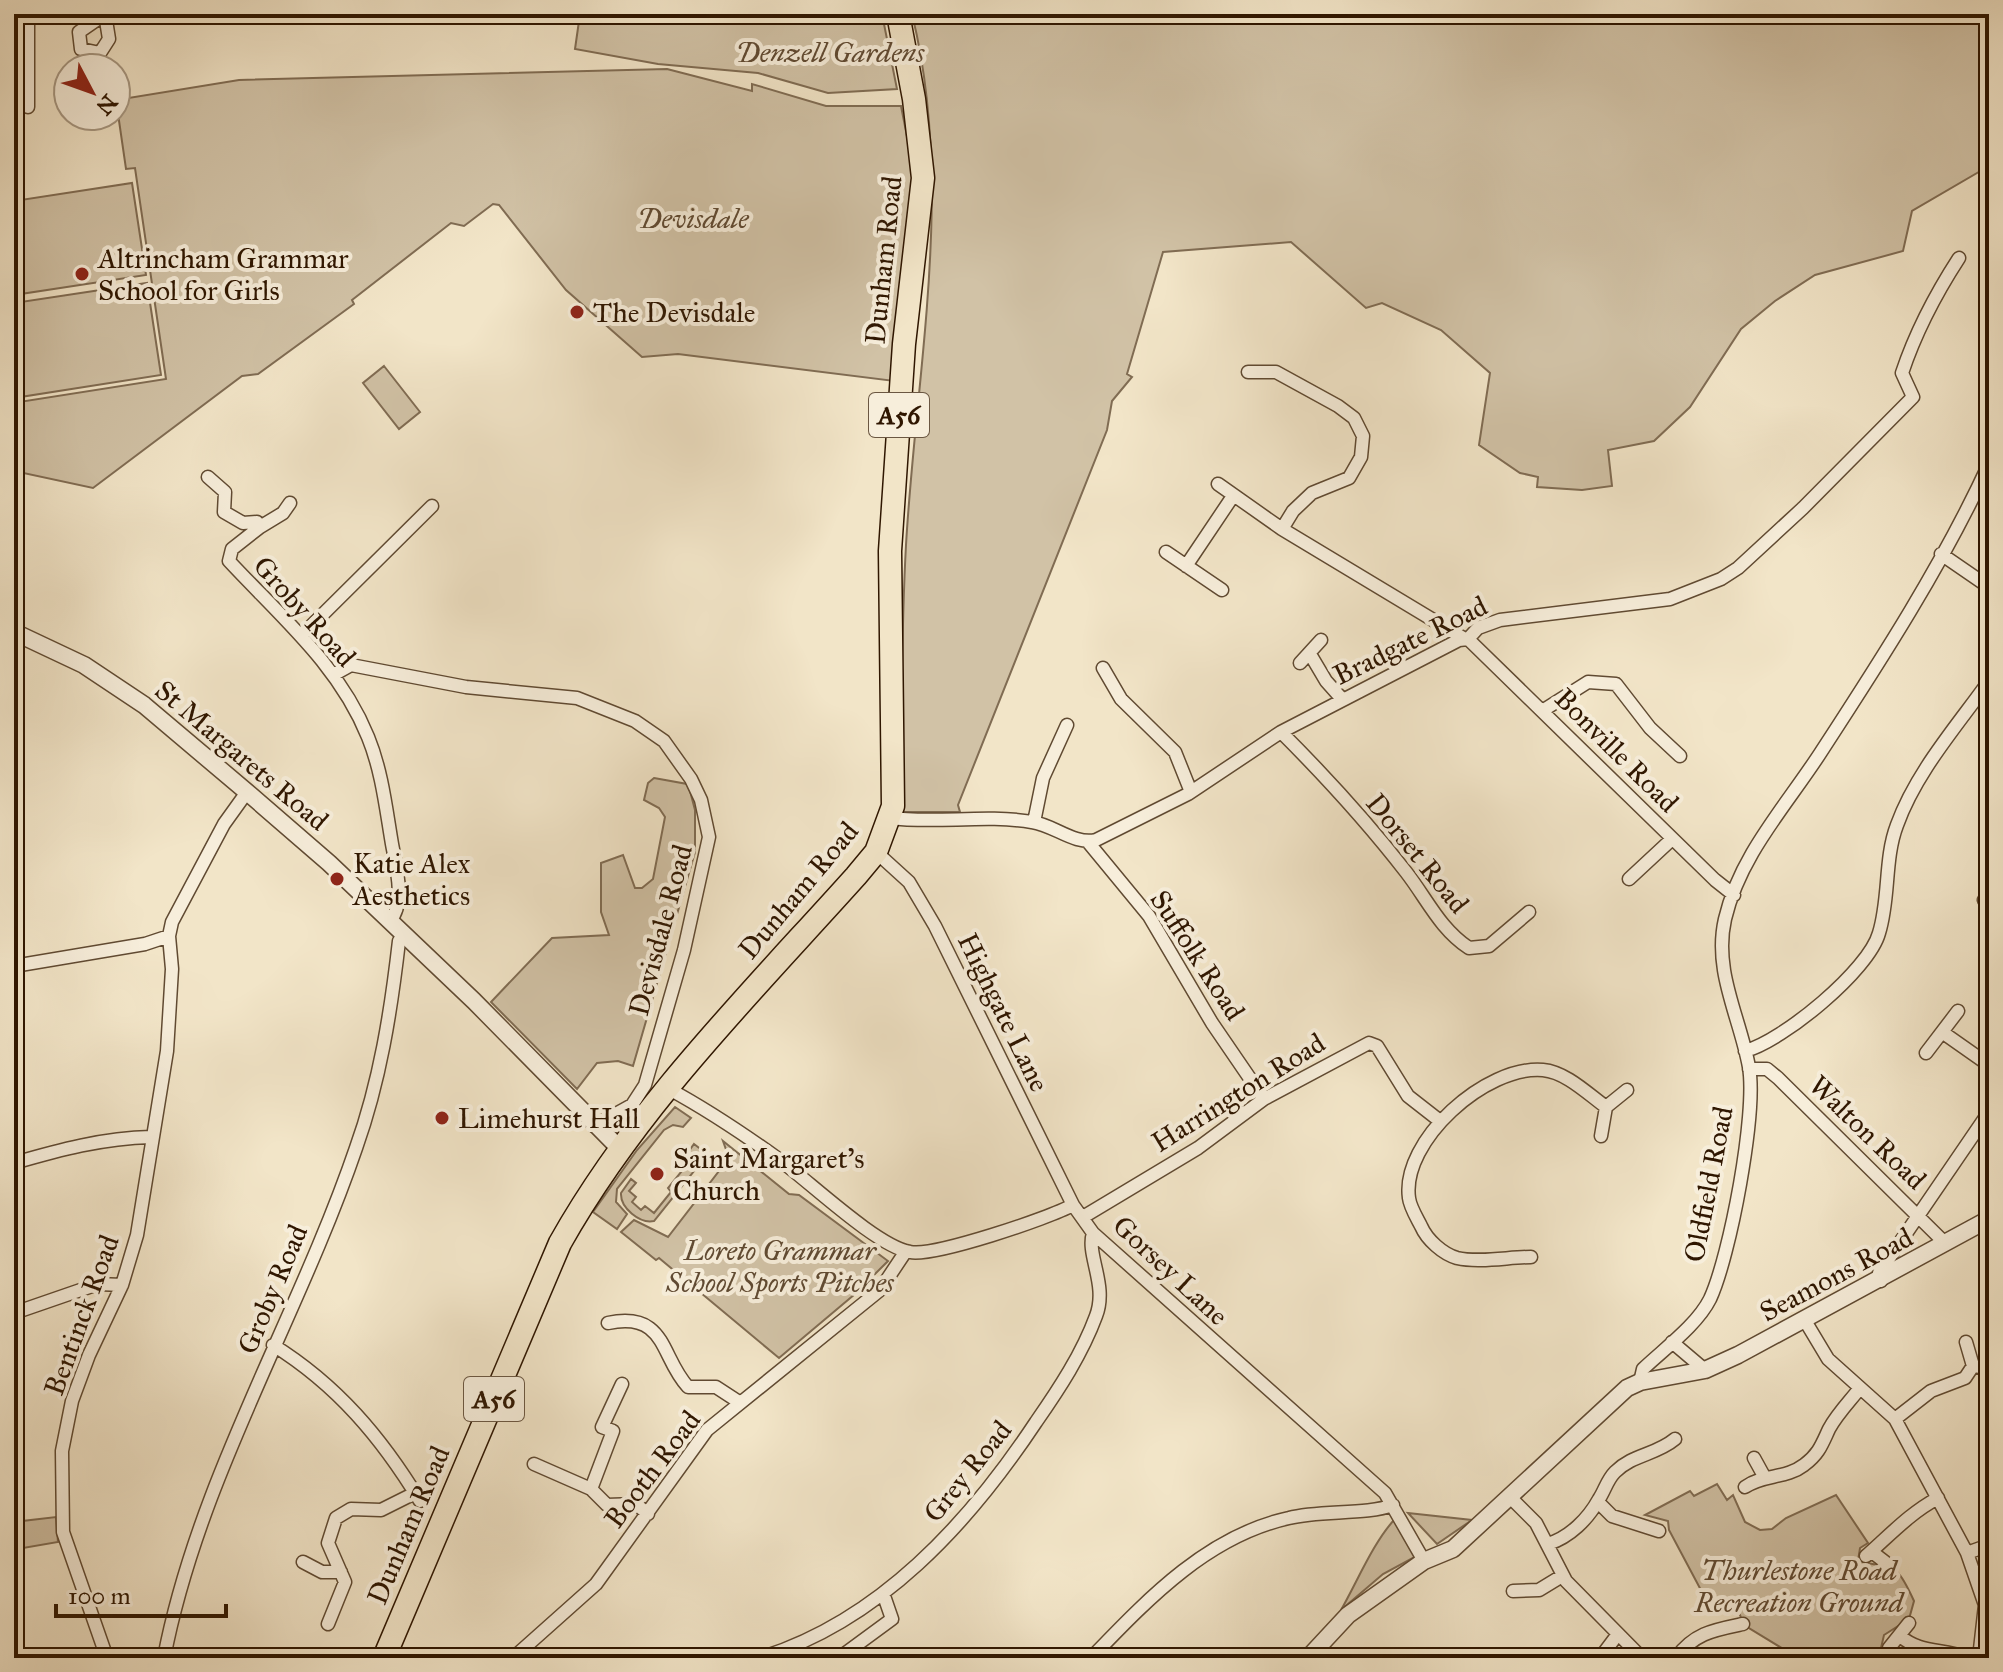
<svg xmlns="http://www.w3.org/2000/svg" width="2003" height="1672" font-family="'IM FELL Great Primer',serif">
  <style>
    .green { fill: #d1c2a6; stroke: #806c53; stroke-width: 2 }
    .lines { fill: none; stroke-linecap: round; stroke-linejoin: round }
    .minor-casing { stroke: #604a32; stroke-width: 15 }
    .tertiary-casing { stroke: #604a32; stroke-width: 19 }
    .trunk-casing { stroke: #2f1600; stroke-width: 25 }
    .minor { stroke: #f7eedb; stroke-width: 12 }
    .tertiary { stroke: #f7eedb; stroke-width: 16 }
    .trunk { stroke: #f2e5c8; stroke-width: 22 }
    .poi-dot { fill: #8f2418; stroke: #f7eedb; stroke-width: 3 }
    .labels { text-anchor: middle; stroke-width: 8; stroke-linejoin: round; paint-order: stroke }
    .shield { fill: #f7eedb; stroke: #6b5742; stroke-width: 2 }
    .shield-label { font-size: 26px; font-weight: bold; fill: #2f1600 }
    .park-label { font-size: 28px; font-style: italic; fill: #604a32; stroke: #f7eedb }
    .poi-label { font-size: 28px; fill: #2f1600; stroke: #f7eedb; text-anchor: start }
    .street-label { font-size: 28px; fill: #2f1600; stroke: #f7eedb }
  </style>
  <rect width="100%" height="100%" fill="#f2e5c8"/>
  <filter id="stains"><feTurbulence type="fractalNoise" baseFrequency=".0025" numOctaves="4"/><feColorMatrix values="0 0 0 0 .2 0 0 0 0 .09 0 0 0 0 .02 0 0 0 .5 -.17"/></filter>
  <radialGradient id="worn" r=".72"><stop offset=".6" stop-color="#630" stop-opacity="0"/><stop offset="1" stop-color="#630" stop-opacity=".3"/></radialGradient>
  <path class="green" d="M580 14H882L897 89 828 93 758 73 658 64 575 49Z
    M912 14H1989V166L1912 211 1903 251 1815 275 1775 301 1741 329 1690 407 1654 441 1608 450 1612 486 1582 490 1537 487 1538 477 1520 473 1479 445 1490 373 1441 330 1382 303 1366 308 1291 242 1163 252 1127 374 1132 377 1112 401 1107 430 958 805 960 812H899C902 723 901 634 906 545 916 370 955 188 912 14Z
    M667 69 752 91V84L826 106H901L916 182 894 381 678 354 642 357 566 290 499 205 493 204 464 226 451 223 352 300 354 304 258 374 242 376 93 488 14 471V411L20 410 19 402 166 379 135 168 126 169 116 100 239 80Z
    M132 183 146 275 14 295V201Z
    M147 283 161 375 14 398V303Z
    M384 366 420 412 399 429 363 383Z
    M654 778 687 784 690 791 695 810V852L633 1066 618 1061 597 1063 577 1089 491 1002 552 938 609 935 601 912V863L623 855 635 888H642L653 879 665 817 659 808 644 800 648 783Z
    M675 1107 691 1118 683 1127 673 1125 664 1130 617 1189 616 1202 627 1214 617 1229 593 1212 637 1150Z
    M723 1141 789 1194 799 1195 888 1261 855 1294 779 1358 659 1258 656 1260 621 1232 634 1220 668 1237 729 1158Z
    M694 1144 703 1151 702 1161 654 1221C640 1224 620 1208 621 1193L631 1179 636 1183 629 1191 636 1197 632 1202 641 1210 645 1206 654 1213 671 1192 668 1188 686 1166 681 1162Z
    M1717 1484 1727 1500 1733 1495 1745 1522 1760 1530 1772 1529 1786 1518 1836 1495 1868 1543 1860 1548 1858 1561C1897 1570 1896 1562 1914 1601L1909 1619 1884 1635 1881 1648 1873 1658H1798L1744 1625 1738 1610 1711 1609 1669 1530 1668 1521 1645 1515 1690 1491 1694 1496Z
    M1408 1513 1472 1520 1437 1544Z
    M56 1517 58 1542 17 1549 21 1570 14 1572V1522Z
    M1395 1519 1424 1552 1383 1574 1341 1610C1357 1582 1374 1541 1395 1519Z"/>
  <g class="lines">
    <g class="minor-casing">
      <path id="minor" d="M105 14 109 39 100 53 81 49 79 32 105 14H107
        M28 107V14
        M1248 372H1276L1338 406 1354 418 1363 436 1361 457 1349 478 1312 493 1293 511 1282 529
        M208 477 225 492 224 512 243 523 257 522 260 527 232 549 229 561C281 617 339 665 368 737 382 771 386 809 392 844 396 866 406 903 390 921
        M1218 484 1282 529 1463 638
        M260 527 283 513 290 503
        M1166 552 1222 590
        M1941 554 1989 587
        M1186 566 1233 496
        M302 635 432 506
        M1468 639 1715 880 1734 895
        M1310 654 1326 681 1342 699
        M1300 663 1321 640
        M1103 668 1121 699 1175 752 1191 792
        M333 675 351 665 466 687 577 698 635 721 664 741 691 779 701 800 709 837 684 950 645 1085 632 1105 594 1126
        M1542 711 1588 682 1616 684 1650 728 1680 756
        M1281 732C1325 776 1368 823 1406 872 1427 899 1440 929 1469 948L1489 946 1529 912
        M890 818C937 824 985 814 1032 822 1054 825 1074 845 1096 840L1188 794 1281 732 1459 640 1468 639 1478 628 1500 620 1670 599 1721 579 1738 568 1803 508 1913 397 1902 373C1916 331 1935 295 1959 258
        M1034 822 1043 778 1067 725
        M1088 842 1149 916 1212 1023 1264 1099
        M876 852 909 882 935 926 1073 1205 1093 1233 1385 1493 1424 1561
        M1629 879 1672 839
        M1989 893 1984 900 1989 903
        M14 966 145 944 169 936
        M1942 1032 1989 1065
        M1745 1051C1783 1041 1869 970 1879 933 1890 898 1884 859 1897 825 1916 772 1957 726 1989 681
        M1926 1053 1958 1011
        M1749 1069H1767L1778 1078 1946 1244
        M669 1089C706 1109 742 1133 777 1158 808 1180 876 1246 910 1252 934 1257 1049 1218 1073 1205
        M1601 1136 1606 1107 1627 1090
        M14 1163C59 1150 103 1138 151 1137
        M1083 1217 1198 1148 1264 1099 1369 1043 1377 1046 1408 1096 1440 1121
        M1531 1257C1509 1257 1479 1263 1457 1258 1443 1254 1427 1240 1421 1226 1417 1218 1410 1207 1409 1198 1401 1141 1486 1065 1543 1070 1566 1072 1588 1094 1606 1107
        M1881 1281 1879 1273 1989 1112
        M14 1313 98 1284 122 1285
        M1804 1319 1828 1359 1895 1419 1967 1553 1985 1605 1979 1658
        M608 1323C667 1311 660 1357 688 1387H716L739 1402
        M1672 1342 1705 1370
        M1966 1342 1973 1366
        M273 1345C337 1385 381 1437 420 1501
        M1640 1382 1643 1369C1664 1349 1697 1325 1710 1299 1730 1256 1757 1113 1749 1067 1740 1017 1713 971 1725 919 1740 855 1786 806 1821 752 1881 660 1943 564 1989 464
        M1895 1419 1931 1391 1965 1378 1973 1366 1989 1368
        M1754 1458 1765 1478
        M534 1464 591 1489 607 1505 636 1504 648 1514
        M1745 1487C1763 1474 1786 1479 1804 1465 1819 1454 1822 1444 1829 1429 1837 1414 1850 1401 1860 1388
        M591 1489 613 1431 602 1427 622 1384
        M1509 1496 1536 1523 1566 1581 1642 1658
        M1598 1502 1612 1516 1659 1531
        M1548 1544C1570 1537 1588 1519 1599 1499 1605 1490 1607 1480 1615 1472 1633 1454 1656 1455 1675 1439
        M1872 1552 1885 1562
        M1967 1553 1989 1545
        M1866 1556C1890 1535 1910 1513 1938 1498
        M303 1562 322 1572H341
        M1513 1591 1539 1590 1562 1576
        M328 1624 345 1582 328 1543 336 1518 351 1509 381 1510 415 1493
        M1900 1636C1921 1654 1942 1648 1967 1658
        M1889 1648 1909 1623
        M107 1658 63 1532 62 1451 72 1401 89 1355 122 1285 137 1235 167 1051 172 969 169 936 172 922 224 824 247 792
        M164 1658C198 1480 298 1318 356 1148 380 1081 391 1011 399 941L404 934
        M513 1658 596 1584 707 1430 880 1290 906 1251
        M760 1658C880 1621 969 1523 1036 1422 1059 1389 1082 1354 1096 1316 1108 1285 1086 1255 1093 1233
        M843 1658V1655L892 1619 883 1593
        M1091 1658C1147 1600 1207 1536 1289 1518 1320 1510 1367 1515 1393 1505
        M1600 1658 1618 1634
        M1676 1658C1694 1633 1714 1630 1743 1624"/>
    </g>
    <g class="tertiary-casing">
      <path id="tertiary" d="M14 632 84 665 144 705 247 792 329 863 474 1001 620 1149
        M1308 1658 1348 1615 1424 1561 1453 1549 1627 1388 1640 1382 1705 1370 1738 1355 1989 1219"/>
    </g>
    <g class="trunk-casing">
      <path id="trunk" d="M384 1658 560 1243C637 1106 752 992 856 876L876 852 893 806 890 551 904 344 923 178 914 99 898 14"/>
    </g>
    <use href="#minor" class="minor"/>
    <use href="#tertiary" class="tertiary"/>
    <use href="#trunk" class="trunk"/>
  </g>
  <g class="poi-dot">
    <circle cx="82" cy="274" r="8"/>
    <circle cx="577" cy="312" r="8"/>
    <circle cx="337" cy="879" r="8"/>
    <circle cx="442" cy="1118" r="8"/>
    <circle cx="657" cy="1174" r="8"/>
  </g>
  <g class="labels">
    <g class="shield">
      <rect x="869" y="393" width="60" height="44" rx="6"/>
      <rect x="464" y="1377" width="60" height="44" rx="6"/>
    </g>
    <g class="shield-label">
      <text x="899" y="424">A56</text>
      <text x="494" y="1408">A56</text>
    </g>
    <g class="park-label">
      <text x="830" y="62">Denzell Gardens</text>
      <text x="693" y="228">Devisdale</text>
      <text x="780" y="1260">Loreto Grammar<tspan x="780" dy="32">School Sports Pitches</tspan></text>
      <text x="1799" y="1580">Thurlestone Road<tspan x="1799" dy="32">Recreation Ground</tspan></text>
    </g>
    <g class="poi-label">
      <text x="98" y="268">Altrincham Grammar<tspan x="98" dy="32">School for Girls</tspan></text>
      <text x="593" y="322">The Devisdale</text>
      <text x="353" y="873">Katie Alex<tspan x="353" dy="32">Aesthetics</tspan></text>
      <text x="458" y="1128">Limehurst Hall</text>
      <text x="673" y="1168">Saint Margaret's<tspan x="673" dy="32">Church</tspan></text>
    </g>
    <g class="street-label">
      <text transform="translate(883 260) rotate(-84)" y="10">Dunham Road</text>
      <text transform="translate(305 611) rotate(48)" y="10">Groby Road</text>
      <text transform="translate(1410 640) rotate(-26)" y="10">Bradgate Road</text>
      <text transform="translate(1617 750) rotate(45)" y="10">Bonville Road</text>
      <text transform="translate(242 755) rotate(40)" y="10">St Margarets Road</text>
      <text transform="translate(1418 853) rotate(51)" y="10">Dorset Road</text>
      <text transform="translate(798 890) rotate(-50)" y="10">Dunham Road</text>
      <text transform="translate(660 930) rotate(-75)" y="10">Devisdale Road</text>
      <text transform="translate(1198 955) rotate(57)" y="10">Suffolk Road</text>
      <text transform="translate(1004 1012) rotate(64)" y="10">Highgate Lane</text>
      <text transform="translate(1238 1092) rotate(-32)" y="10">Harrington Road</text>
      <text transform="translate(1868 1132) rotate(44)" y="10">Walton Road</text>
      <text transform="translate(1708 1184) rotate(-79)" y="10">Oldfield Road</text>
      <text transform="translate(1171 1270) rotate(43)" y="10">Gorsey Lane</text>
      <text transform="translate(1836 1274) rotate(-28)" y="10">Seamons Road</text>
      <text transform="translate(272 1289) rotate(-67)" y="10">Groby Road</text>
      <text transform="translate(81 1315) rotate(-70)" y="10">Bentinck Road</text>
      <text transform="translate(652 1469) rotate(-53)" y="10">Booth Road</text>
      <text transform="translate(967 1471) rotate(-51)" y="10">Grey Road</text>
      <text transform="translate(408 1525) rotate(-67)" y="10">Dunham Road</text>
    </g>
  </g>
  <rect width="2003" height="1672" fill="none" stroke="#f2e5c8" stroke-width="48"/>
  <rect x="16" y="16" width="1971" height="1640" fill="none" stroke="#2f1600" stroke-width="4"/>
  <rect x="24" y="24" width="1955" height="1624" fill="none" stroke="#2f1600" stroke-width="2"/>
  <g transform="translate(92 92) rotate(131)"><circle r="38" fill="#f7eedb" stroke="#a79883" stroke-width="2"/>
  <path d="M0-6L14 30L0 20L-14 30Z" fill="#8f2418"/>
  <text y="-12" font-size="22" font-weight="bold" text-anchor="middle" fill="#2f1600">N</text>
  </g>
  <path d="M56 1604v12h170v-12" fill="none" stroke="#2f1600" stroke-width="4"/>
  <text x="68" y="1604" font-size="24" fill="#2f1600" stroke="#f7eedb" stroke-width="6" paint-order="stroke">100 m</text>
  <rect width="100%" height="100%" filter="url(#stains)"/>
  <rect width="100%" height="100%" fill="url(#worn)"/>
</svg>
